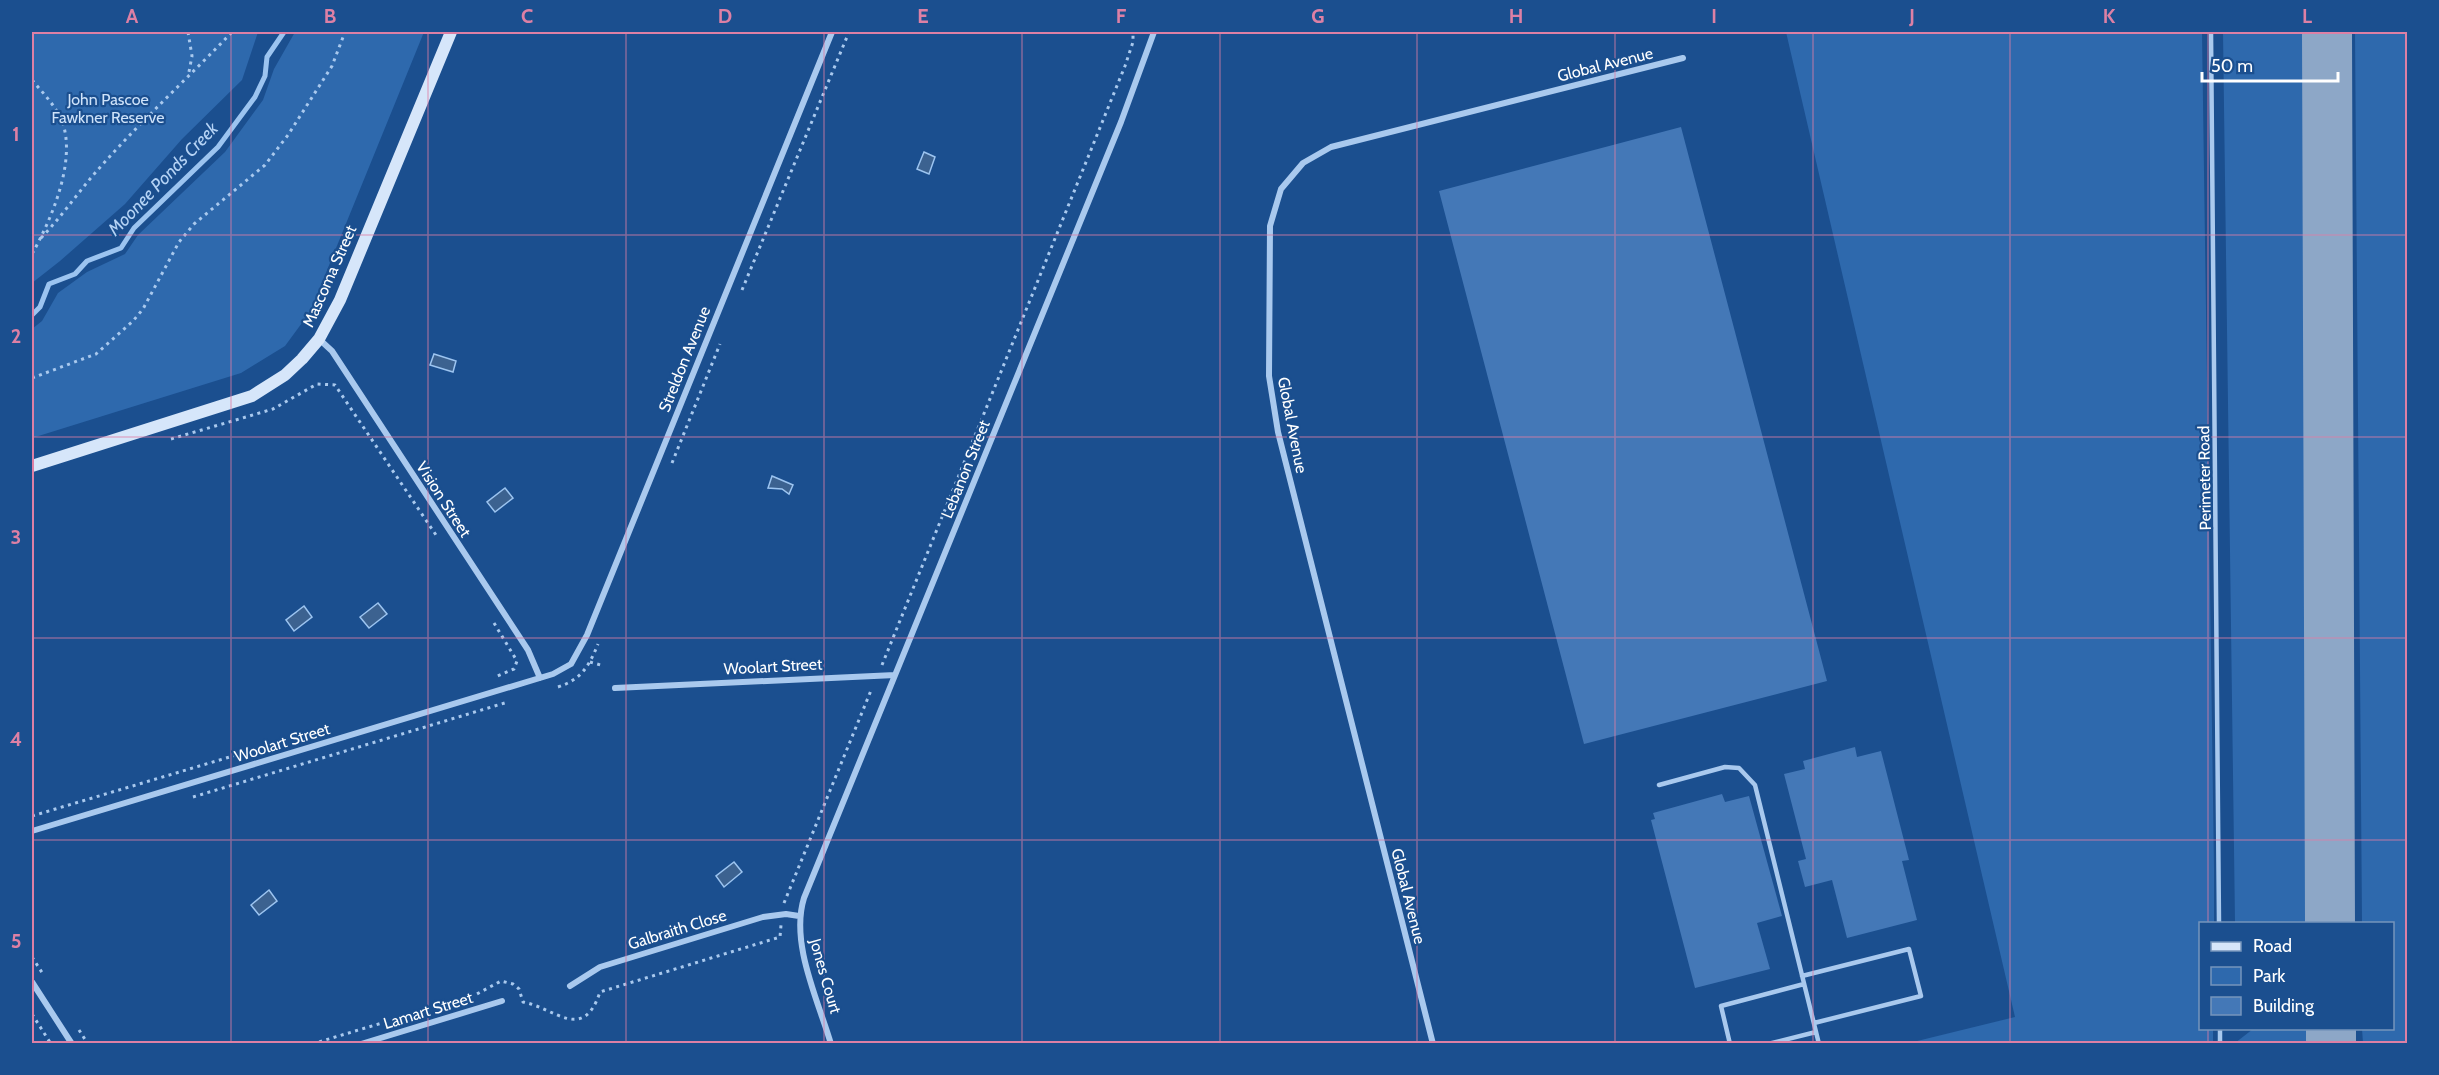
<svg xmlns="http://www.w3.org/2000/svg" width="2439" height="1075" font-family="Cabin,sans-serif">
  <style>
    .green { fill: #2e69ad }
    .water { fill: #3c6290; stroke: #9cc4f0; stroke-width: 1.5 }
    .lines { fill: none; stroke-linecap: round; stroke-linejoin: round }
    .stream { stroke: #9cc4f0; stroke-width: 5 }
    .taxiway { stroke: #8da7c7; stroke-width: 50 }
    .building { fill: #4478b7 }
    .path { stroke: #a9c9ee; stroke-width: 3; stroke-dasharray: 3 4.5; stroke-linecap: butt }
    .lane { stroke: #a9c9ee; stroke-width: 4.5 }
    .street { stroke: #a9c9ee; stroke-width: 6 }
    .secondary { stroke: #d6e6fa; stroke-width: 12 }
    .grid { fill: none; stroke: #dd80a5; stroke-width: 1.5; stroke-opacity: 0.55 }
    .labels { text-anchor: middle; stroke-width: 4.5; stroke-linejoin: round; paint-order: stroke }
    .street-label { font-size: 16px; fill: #fff; stroke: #1b4f8f }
    .park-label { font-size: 16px; fill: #cfe3fa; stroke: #1b4f8f }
    .water-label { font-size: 18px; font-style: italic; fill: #b5d3f5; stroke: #1b4f8f }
    .neatline { fill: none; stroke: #dd80a5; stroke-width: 2 }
    .grid-label { font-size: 20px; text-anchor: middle; font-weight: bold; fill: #dd80a5 }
  </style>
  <rect width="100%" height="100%" fill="#1b4f8f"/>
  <path class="green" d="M32 32H258L242 80 182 139 125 204 60 261 32 283Z
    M295 32H424L310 312 285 346 241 373 32 438V329L42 321 58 293 87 272 125 254 138 235 225 152 263 100 274 69Z
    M1786 32H2202L2214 868V923L2200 924V1028L2213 1029V1043H1909L2015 1017Z
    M2223 32H2305L2311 923H2235Z
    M2355 32H2407V1043H2363L2362 1029 2392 1028V924L2362 923Z
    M2253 1029H2309V1043H2235Z"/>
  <path class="water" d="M924 152 935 157 929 174 917 169Z
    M434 354 456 361 453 372 430 365Z
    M772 476 793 485 789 494 782 489 768 488Z
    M505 488 513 498 495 512 487 502Z
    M378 603 387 614 369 628 360 617Z
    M304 606 312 617 294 631 286 620Z
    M734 862 742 872 724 887 716 876Z
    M269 890 277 901 259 915 251 905Z"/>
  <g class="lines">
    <path class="stream" d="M32 315 40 307 49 284 75 274 87 261 121 248 134 228 218 147 255 97 265 76 267 57 284 32"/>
    <path class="taxiway" d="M2327 32 2330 924
      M2331 1028V1044"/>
  </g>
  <path class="building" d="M1681 127 1827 681 1584 744 1439 191Z
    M1855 747 1857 757 1881 751 1909 860 1902 861 1917 920 1847 938 1832 880 1805 887 1798 861 1806 859 1784 774 1805 769 1803 761Z
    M1722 794 1725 802 1749 796 1782 916 1757 923 1770 969 1695 988 1651 820 1655 819 1653 813Z"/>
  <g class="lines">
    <path class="path" d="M188 32 192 56 188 77
      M32 80C43 93 55 105 62 121 77 161 51 220 32 254
      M41 238C64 214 81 188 103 164 144 118 190 76 232 32
      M742 290 849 32
      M32 378 96 354 133 321 143 309 179 242 194 224 265 165 288 135 332 66 345 32
      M171 439 273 409 317 384 335 385 438 538
      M672 463 720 344
      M494 623 517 661 514 669 495 677
      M590 662 604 666
      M882 665 1125 66 1133 42V32
      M558 687C582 679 589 666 598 644
      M193 797 508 702
      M32 816 253 750
      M784 903 872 688
      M32 957 43 974
      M32 1014 51 1044
      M79 1030 88 1044
      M312 1044 475 995 501 981 513 984 519 989 523 1002C555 1008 583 1043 600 992L780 937 781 925"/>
    <path class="lane" d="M2211 32 2219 924
      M1659 785 1725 767 1739 768 1755 785 1819 1044
      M1802 976 1909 949 1921 996 1814 1023
      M2220 1028V1044
      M1730 1044 1721 1006 1804 984
      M1768 1044 1816 1032"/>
    <path class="street" d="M319 339 332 351 528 650 540 678
      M615 688 895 675
      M32 831 553 674 571 664 587 635 832 32
      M32 982 72 1044
      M570 986 600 967 763 917 786 914 799 916
      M361 1044 502 1001
      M831 1044C818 1000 790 943 804 898L1121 122 1154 32
      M1433 1044 1278 432 1269 376 1270 226 1281 189 1303 163 1331 147 1683 58"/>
    <path class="secondary" d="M32 466 252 396 285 375 302 359 319 339 340 300 451 32"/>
  </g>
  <path class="grid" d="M231 32V1044M428 32V1044M626 32V1044M824 32V1044M1022 32V1044M1220 32V1044M1417 32V1044M1615 32V1044M1813 32V1044M2010 32V1044M2208 32V924M32 235H2408M32 437H2408M32 638H2408M32 840H2408M2208 1028V1044"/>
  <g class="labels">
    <g class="street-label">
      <text transform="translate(1605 64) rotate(-14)" y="6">Global Avenue</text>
      <text transform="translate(329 276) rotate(-66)" y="6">Mascoma Street</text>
      <text transform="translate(684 359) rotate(-68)" y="6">Streldon Avenue</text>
      <text transform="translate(1293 425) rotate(79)" y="6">Global Avenue</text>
      <text transform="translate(965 469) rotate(-68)" y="6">Lebanon Street</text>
      <text transform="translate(2204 478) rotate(-91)" y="6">Perimeter Road</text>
      <text transform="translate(444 499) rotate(57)" y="6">Vision Street</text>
      <text transform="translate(773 666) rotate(-3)" y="6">Woolart Street</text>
      <text transform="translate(282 742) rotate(-17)" y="6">Woolart Street</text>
      <text transform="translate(1409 896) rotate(76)" y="6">Global Avenue</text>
      <text transform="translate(677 929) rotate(-17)" y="6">Galbraith Close</text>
      <text transform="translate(826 976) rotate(74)" y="6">Jones Court</text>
      <text transform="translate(428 1010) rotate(-17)" y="6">Lamart Street</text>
    </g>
    <g class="park-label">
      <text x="108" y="105">John Pascoe<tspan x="108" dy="18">Fawkner Reserve</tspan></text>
    </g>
    <g class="water-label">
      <text transform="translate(163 179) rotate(-46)" y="6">Moonee Ponds Creek</text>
    </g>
  </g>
  <rect width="2439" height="1075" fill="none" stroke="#1b4f8f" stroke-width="66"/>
  <rect x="2199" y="922" width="195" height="108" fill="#1b4f8f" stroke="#7695bc" stroke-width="1.5"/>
  <rect x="2211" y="942" width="30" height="9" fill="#d6e6fa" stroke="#7695bc" stroke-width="1.5"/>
  <text x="2253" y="952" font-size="18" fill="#ffffff">Road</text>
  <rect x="2211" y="967" width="30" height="18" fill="#2e69ad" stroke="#7695bc" stroke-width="1.5"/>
  <text x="2253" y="982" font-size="18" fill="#ffffff">Park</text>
  <rect x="2211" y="997" width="30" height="18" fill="#4478b7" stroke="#7695bc" stroke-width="1.5"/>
  <text x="2253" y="1012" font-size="18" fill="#ffffff">Building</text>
  <path d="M2202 72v9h136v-9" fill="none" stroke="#ffffff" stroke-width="3"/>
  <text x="2211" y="72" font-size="18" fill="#ffffff" stroke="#1b4f8f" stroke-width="4.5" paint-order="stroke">50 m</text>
  <rect x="33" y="33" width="2373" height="1009" class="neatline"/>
  <g class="grid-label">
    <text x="132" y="23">A</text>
    <text x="330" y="23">B</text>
    <text x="527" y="23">C</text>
    <text x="725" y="23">D</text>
    <text x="923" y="23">E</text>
    <text x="1121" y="23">F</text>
    <text x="1318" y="23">G</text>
    <text x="1516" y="23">H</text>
    <text x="1714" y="23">I</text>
    <text x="1912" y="23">J</text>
    <text x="2109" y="23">K</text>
    <text x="2307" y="23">L</text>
    <text x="16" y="141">1</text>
    <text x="16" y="343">2</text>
    <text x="16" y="544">3</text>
    <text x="16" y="746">4</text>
    <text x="16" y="948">5</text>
  </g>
</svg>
